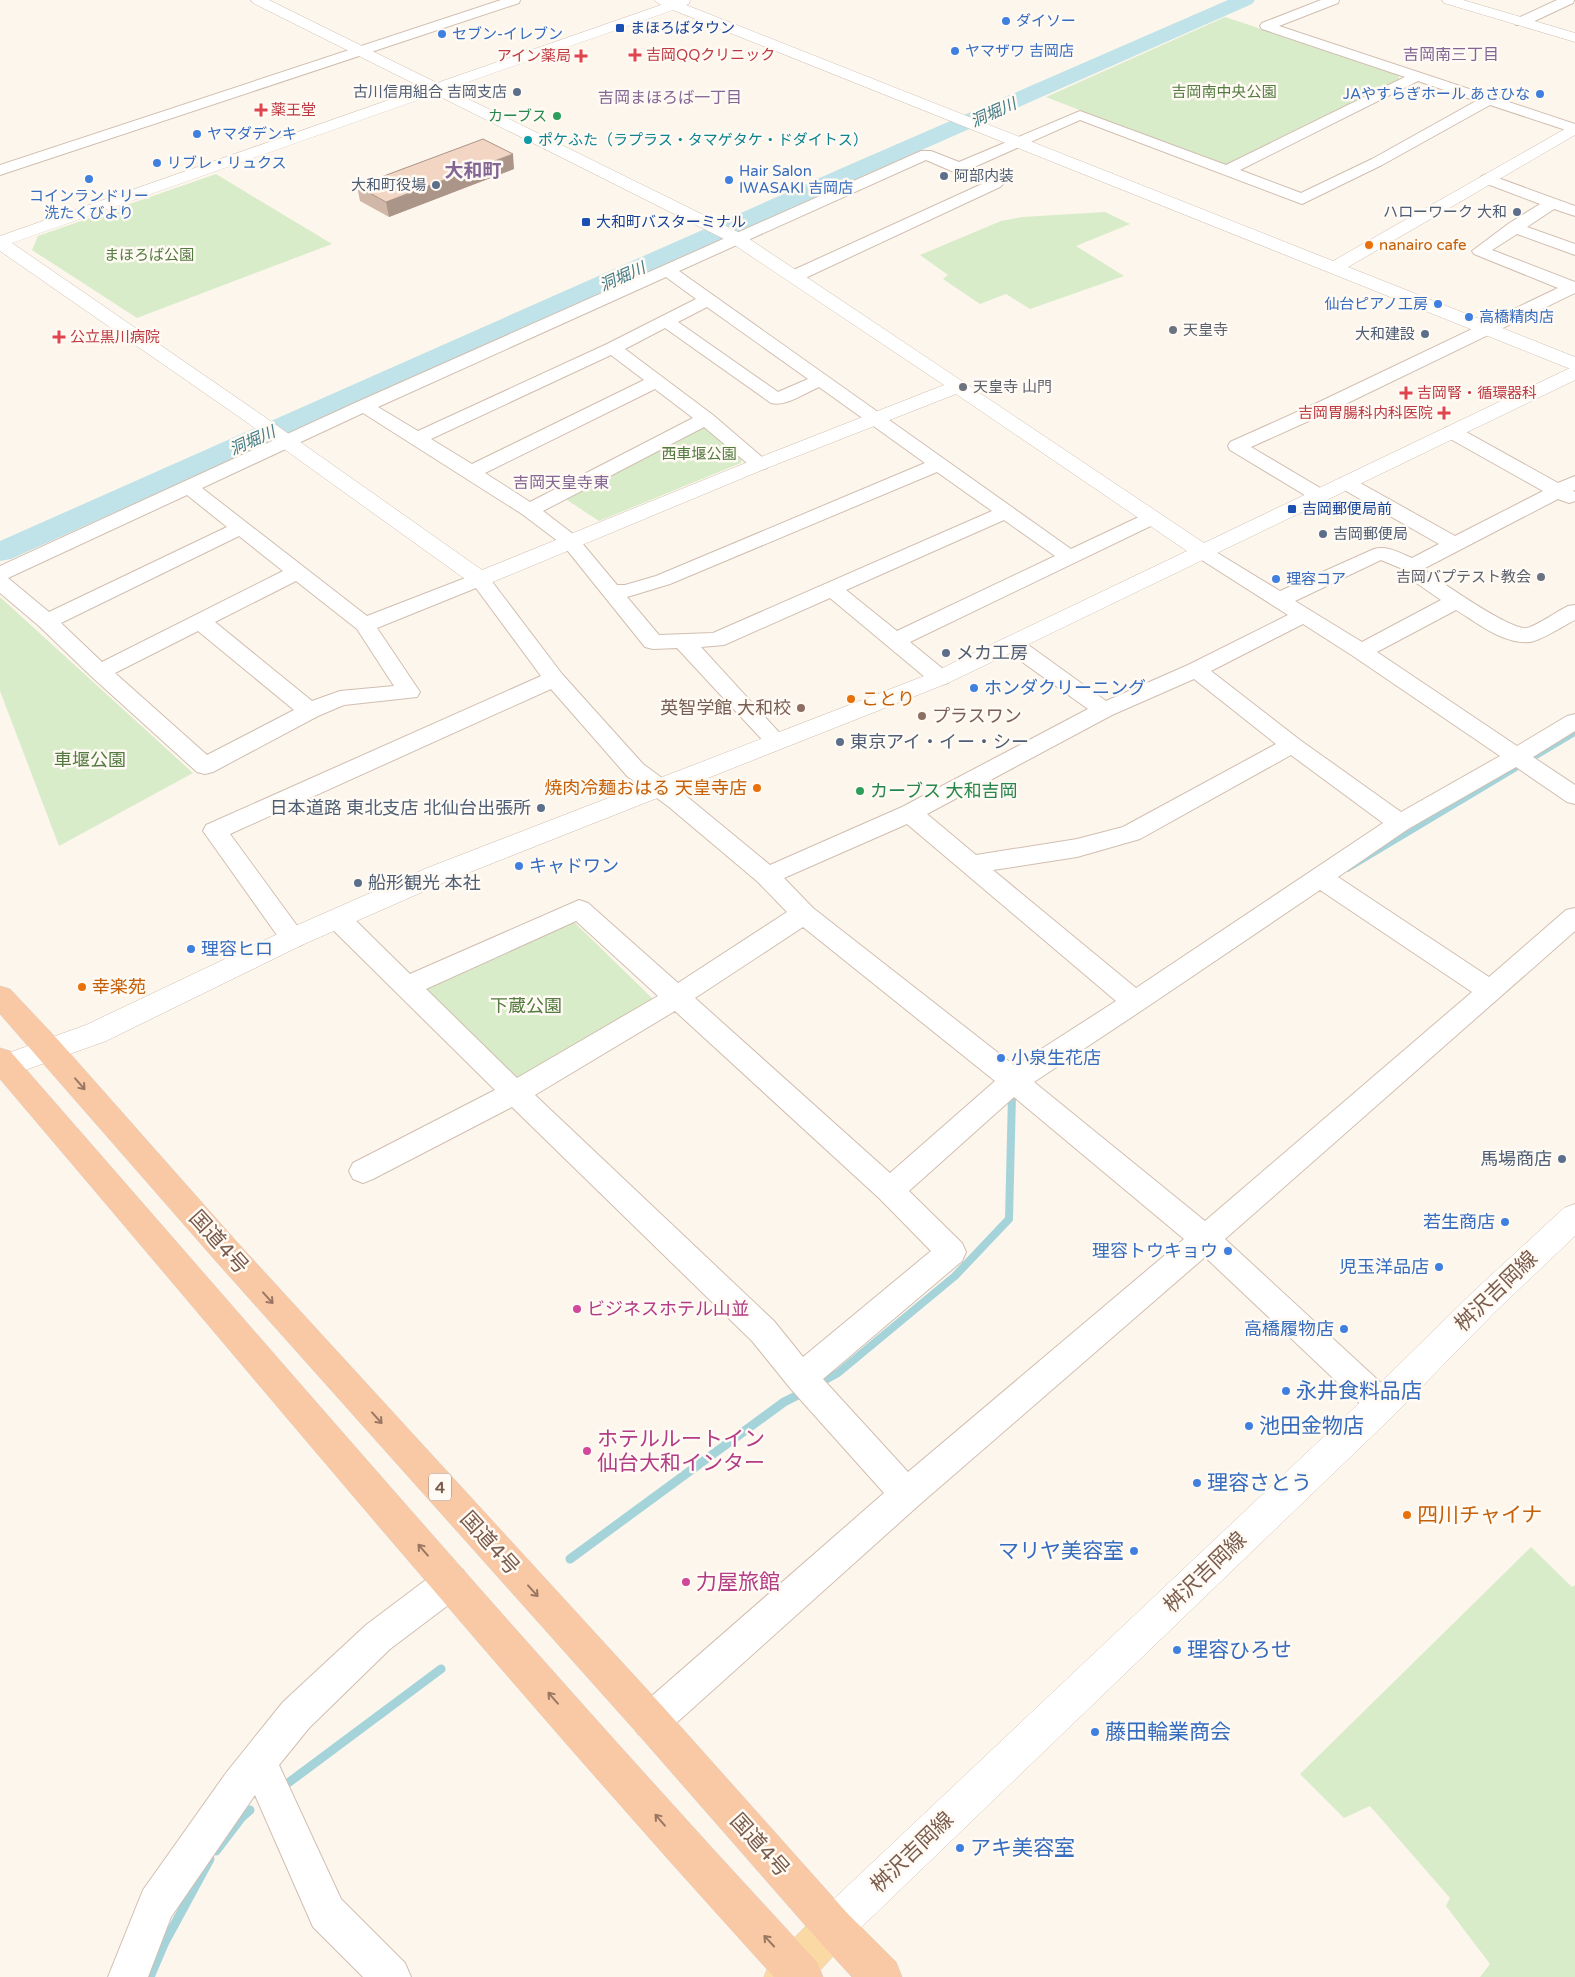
<svg xmlns="http://www.w3.org/2000/svg" width="1575" height="1977" font-family="'Varela Round','Noto Sans JP',sans-serif">
  <style>
    .green { fill: #d8ecc9 }
    .lines { fill: none; stroke-linecap: round; stroke-linejoin: round }
    .stream-far2 { stroke: #a5d3da; stroke-width: 5.5 }
    .stream-far1 { stroke: #a5d3da; stroke-width: 8 }
    .stream { stroke: #a5d3da; stroke-width: 9 }
    .river { fill: #bfe3e8; fill-rule: evenodd }
    .minor-casing { stroke: #d1beb0; stroke-width: 2 }
    .tertiary-casing { stroke: #d1beb0; stroke-width: 1 }
    .secondary-casing { stroke: #d6c0b0; stroke-width: 1 }
    .primary-casing { stroke: #dad1cd; stroke-width: 1 }
    .trunk-casing { stroke: #dad1cd; stroke-width: 1 }
    .minor { fill: #fff; fill-rule: evenodd }
    .tertiary { fill: #fff; fill-rule: evenodd }
    .secondary { fill: #fff; fill-rule: evenodd }
    .primary { fill: #fbd9a5; fill-rule: evenodd }
    .trunk { fill: #f9c8a4; fill-rule: evenodd }
    .wall { fill: #d1b7a8 }
    .shaded-wall { fill: #aa9588 }
    .building { fill: #f3d5c3; stroke: #aa9588 }
    .oneway { stroke: #9a7763 }
    .shop-dot { fill: #3f7fe0; stroke: #fffaf3; stroke-width: 2 }
    .transit-dot { fill: #1a4fb4; stroke: #fffaf3; stroke-width: 2 }
    .health-dot { fill: #e0444e; stroke: #fffaf3; stroke-width: 2 }
    .service-dot { fill: #5c6f8a; stroke: #fffaf3; stroke-width: 2 }
    .leisure-dot { fill: #2e9e5b; stroke: #fffaf3; stroke-width: 2 }
    .culture-dot { fill: #0f9aa8; stroke: #fffaf3; stroke-width: 2 }
    .food-dot { fill: #e8710a; stroke: #fffaf3; stroke-width: 2 }
    .worship-dot { fill: #6b7280; stroke: #fffaf3; stroke-width: 2 }
    .education-dot { fill: #8d6e63; stroke: #fffaf3; stroke-width: 2 }
    .hotel-dot { fill: #d1479c; stroke: #fffaf3; stroke-width: 2 }
    .labels { text-anchor: middle; stroke-width: 5; stroke-linejoin: round; paint-order: stroke }
    .far-shop-label { font-size: 15px; fill: #366cbe; stroke: #fffaf3; text-anchor: start }
    .far-transit-label { font-size: 15px; fill: #164399; stroke: #fffaf3; text-anchor: start }
    .far-health-label { font-size: 15px; fill: #be3a42; stroke: #fffaf3; text-anchor: start }
    .far-service-label { font-size: 15px; fill: #4e5e75; stroke: #fffaf3; text-anchor: end }
    .far-park-label { font-size: 15px; fill: #537a41; stroke: #fffaf3 }
    .far-leisure-label { font-size: 15px; fill: #27864d; stroke: #fffaf3; text-anchor: end }
    .far-culture-label { font-size: 15px; fill: #0d838f; stroke: #fffaf3; text-anchor: start }
    .far-food-label { font-size: 15px; fill: #c56008; stroke: #fffaf3; text-anchor: start }
    .far-worship-label { font-size: 15px; fill: #5b616d; stroke: #fffaf3; text-anchor: start }
    .far-neighbourhood-label { font-size: 16px; fill: #846695; stroke: #fffaf3 }
    .far-water-label { font-size: 16px; font-style: italic; fill: #437c86; stroke: #fffaf3 }
    .far-quarter-label { font-size: 16px; fill: #846695; stroke: #fffaf3 }
    .shield { fill: #fffaf3; stroke: #a28b7f; stroke-width: 1 }
    .shield-label { font-size: 16px; font-weight: bold; fill: #7a5c4d }
    .service-label { font-size: 18px; fill: #4e5e75; stroke: #fffaf3; text-anchor: start }
    .shop-label { font-size: 18px; fill: #366cbe; stroke: #fffaf3; text-anchor: start }
    .food-label { font-size: 18px; fill: #c56008; stroke: #fffaf3; text-anchor: start }
    .education-label { font-size: 18px; fill: #785e54; stroke: #fffaf3; text-anchor: end }
    .park-label { font-size: 18px; fill: #537a41; stroke: #fffaf3 }
    .leisure-label { font-size: 18px; fill: #27864d; stroke: #fffaf3; text-anchor: start }
    .hotel-label { font-size: 18px; fill: #b23c85; stroke: #fffaf3; text-anchor: start }
    .far-district-label { font-size: 19px; font-weight: bold; fill: #846695; stroke: #fffaf3 }
    .near-street-label { font-size: 21px; fill: #7a5c4d; stroke: #fffaf3 }
    .near-shop-label { font-size: 21px; fill: #366cbe; stroke: #fffaf3; text-anchor: start }
    .near-hotel-label { font-size: 21px; fill: #b23c85; stroke: #fffaf3; text-anchor: start }
    .near-food-label { font-size: 21px; fill: #c56008; stroke: #fffaf3; text-anchor: start }
  </style>
  <rect width="100%" height="100%" fill="#fdf6ec"/>
  <path class="green" d="M1225 17 1398 74 1399 79 1231 165H1221L1046 97Z
    M216 174 332 244 137 318 32 250 38 236Z
    M1105 212 1130 224 1076 246 1124 276 1030 309 1006 294 980 304 943 279 948 275 920 255 1001 221 1022 217Z
    M695 428H707L742 456 741 463 599 521 564 498Z
    M0 597 193 773 59 846 0 691Z
    M572 920 653 999 516 1084 422 986Z
    M1531 1547 1572 1587 1575 1585V1977H1480L1490 1964 1446 1906 1450 1898 1370 1806 1344 1818 1300 1774Z"/>
  <g class="lines">
    <path class="stream-far2" d="M1348 869 1575 733"/>
    <path class="stream-far1" d="M818 1384 838 1373 955 1276 1009 1219 1012 1095 1015 1093"/>
    <path class="stream" d="M570 1559 784 1402 804 1392
      M288 1783 441 1669
      M216 1851 242 1817 250 1810
      M150 1977 165 1942 210 1859"/>
    <path class="river" d="M1228 0H1255L1252 4 865 175 11 559 0 561V541L849 165Z"/>
    <g class="minor-casing">
      <path id="minor" d="M501 0H520L519 3 0 175V165Z
        M1321 0H1339L1338 3 1279 26 1575 124V133L1490 105 1382 165 1302 204 1080 120 972 168 1000 181 1003 184 1000 187 801 280H789L787 276 789 272 982 184 926 160 679 271 1071 549 1145 514 1152 512 1159 514 1162 518 1159 522 910 642 948 673 951 678 948 683 940 685 932 683 830 598 724 645 701 647 787 741 784 746 776 749 768 746 677 648 653 649 645 647 563 545 522 514 363 413 202 488 367 616 473 575 480 573 487 575 562 674 643 764 685 795 770 865 902 807 1088 709 1004 649 1001 644 1004 639 1012 637 1020 639 1106 701 1188 665 1288 615 1197 557 1194 553 1197 549 1204 547 1211 549 1280 591 1374 549C1387 545 1400 553 1412 558L1439 544 1339 487 1336 483 1339 479 1346 477 1353 479 1455 536 1543 491 1445 436 1443 432 1445 428 1452 426 1459 428 1558 483 1575 476V490L1573 491 1575 492V501L1569 503 1558 499 1425 568 1427 572C1443 583 1511 631 1527 628 1538 625 1556 612 1568 606L1575 605V620C1563 626 1542 640 1530 642 1502 644 1478 623 1456 610L1377 652 1517 746 1567 716 1575 714V731L1533 757 1575 785V804L1567 802 1516 767 1408 829 1338 877 1489 977 1566 910 1575 908V931L1225 1239 1393 1394 1398 1404 1393 1414 1382 1419 1371 1414 1205 1257 919 1505 664 1734 651 1739 638 1734 633 1721 638 1708 884 1493 790 1388 752 1341 512 1107 373 1179 363 1183 353 1179 349 1171 353 1163 495 1090 329 926 325 919 329 912 338 910 347 912 410 974 579 900 588 903 678 983 787 912 758 882 669 807 627 776 551 689 230 834 306 938 302 945 293 947 284 945 203 831 206 825 541 676 476 588 377 628 420 692 417 697 344 705 318 716 213 772 205 774 197 772 92 677 39 626 0 593V566L357 402 921 151H931L959 162 1080 111 1226 165 1405 77 1262 29 1260 26 1262 23ZM1418 81 1476 101 1372 159 1301 193 1240 170ZM666 277 696 299 607 344 418 431 378 407ZM707 307 808 379 778 392 678 322ZM665 328 771 403C786 407 805 393 819 387L925 463 656 576 625 585H617L577 537 543 511 704 427 753 468 760 470 767 468 770 464 713 415 625 349ZM611 355 644 380 472 464 431 439ZM655 389 693 418 530 502 485 473ZM937 472 992 511 713 633 659 635 627 597 670 584ZM187 495 227 527 49 612 8 578ZM1004 520 1055 556 897 631 846 590ZM239 536 283 571 102 662 61 623ZM1381 560 1405 570 1412 580 1441 600 1362 642 1295 601ZM296 581 357 629 394 686 340 691 312 701 215 622ZM1303 624 1353 656 1500 756 1401 812 1300 740 1211 671ZM198 631 294 710 207 755 115 673ZM1194 679 1276 744 1123 827 1077 839 976 855 927 814 1112 715ZM1291 755 1383 823 1136 988 993 870 1077 857 1140 839ZM907 824 1116 1001 1015 1066 813 908 784 878ZM1320 890 1472 992 1205 1221 1034 1082 1144 1009ZM576 921 658 996 517 1078 426 989ZM803 927 995 1081 890 1173 695 998ZM675 1011 880 1199 931 1251 803 1357 774 1321 535 1095ZM1014 1097 1184 1239 908 1472 823 1379 962 1261 966 1252 962 1243 909 1191Z
        M1557 0H1574L1573 3 1526 25H1516L1514 22 1516 19Z
        M1487 174 1575 206V216L1554 209 1527 227 1575 244V255L1517 234 1492 250 1575 282V293L1331 411 1251 447 1327 492 1330 496 1327 500 1320 502 1313 500 1230 450 1228 446 1230 442 1317 403 1558 288 1474 254 1472 251 1508 224 1540 204 1482 182 1479 179 1482 176Z
        M451 1565 463 1570 468 1582 463 1594 390 1649 309 1728 279 1765 341 1899 405 1963 411 1977H363L313 1927 255 1795 171 1917 148 1977H108L143 1890 226 1773 246 1748 283 1702 366 1625 439 1570Z"/>
    </g>
    <g class="tertiary-casing">
      <path id="tertiary" d="M251 0H269L437 83 661 5 654 0H690L689 4 686 5 1333 261 1570 126 1575 124V135L1348 267 1575 357V380L948 683 445 882 302 945 106 1041 0 1079V1056L86 1025 284 931 427 868 932 673 1187 551 956 394 767 468 488 584 480 586 472 584 245 421 0 251V236L423 88 253 3ZM673 10 1568 368H1570L1204 543 742 234 448 89ZM435 94 730 242 944 385 753 460 482 570 259 413 12 243Z
        M1442 0H1463L1575 33V42L1444 3Z"/>
    </g>
    <g class="secondary-casing">
      <path id="secondary" d="M1575 1204V1236L1496 1311 1394 1415 847 1941 833 1947 819 1941 813 1927 819 1913 1370 1393 1474 1291 1564 1208Z"/>
    </g>
    <g class="primary-casing">
      <path id="primary" d="M833 1907 847 1913 853 1927 847 1941 814 1977H764L770 1962 819 1913Z"/>
    </g>
    <g class="trunk-casing">
      <path id="trunk" d="M0 986 10 989 59 1041 236 1241 664 1708 847 1913 896 1962 902 1977H852L819 1941 638 1734 214 1259 0 1014Z
        M0 1048 10 1051C277 1356 541 1665 817 1962L823 1977H774C508 1685 256 1380 0 1079Z"/>
    </g>
    <use href="#minor" class="minor"/>
    <use href="#tertiary" class="tertiary"/>
    <use href="#secondary" class="secondary"/>
    <use href="#primary" class="primary"/>
    <use href="#trunk" class="trunk"/>
  </g>
  <path class="wall" d="M514 169 389 217 360 201 357 186Z"/>
  <path class="shaded-wall" d="M513 154 514 169 389 217 386 202Z"/>
  <path class="building" d="M483 139 513 154 386 202 357 186Z"/>
  <defs><path id="oneway-shaft" d="M-6 0H5M1.5-3L5.5 0L1.5 3" fill="none" stroke-width="1.6" stroke-linecap="round" stroke-linejoin="round" transform="scale(1.25)"/></defs>
  <g class="oneway">
    <use href="#oneway-shaft" transform="translate(80 1084) rotate(49)"/>
    <use href="#oneway-shaft" transform="translate(268 1298) rotate(48)"/>
    <use href="#oneway-shaft" transform="translate(377 1418) rotate(48)"/>
    <use href="#oneway-shaft" transform="translate(423 1550) rotate(-131)"/>
    <use href="#oneway-shaft" transform="translate(533 1591) rotate(48)"/>
    <use href="#oneway-shaft" transform="translate(553 1698) rotate(-131)"/>
    <use href="#oneway-shaft" transform="translate(660 1820) rotate(-131)"/>
    <use href="#oneway-shaft" transform="translate(769 1941) rotate(-133)"/>
  </g>
  <g class="shop-dot">
    <circle cx="1006" cy="21" r="5"/>
    <circle cx="442" cy="34" r="5"/>
    <circle cx="955" cy="51" r="5"/>
    <circle cx="1540" cy="94" r="5"/>
    <circle cx="197" cy="134" r="5"/>
    <circle cx="157" cy="163" r="5"/>
    <circle cx="89" cy="179" r="5"/>
    <circle cx="729" cy="180" r="5"/>
    <circle cx="1438" cy="304" r="5"/>
    <circle cx="1469" cy="317" r="5"/>
    <circle cx="1276" cy="579" r="5"/>
    <circle cx="974" cy="688" r="5"/>
    <circle cx="519" cy="866" r="5"/>
    <circle cx="191" cy="949" r="5"/>
    <circle cx="1001" cy="1058" r="5"/>
    <circle cx="1505" cy="1222" r="5"/>
    <circle cx="1228" cy="1251" r="5"/>
    <circle cx="1439" cy="1267" r="5"/>
    <circle cx="1344" cy="1329" r="5"/>
    <circle cx="1286" cy="1391" r="5"/>
    <circle cx="1249" cy="1426" r="5"/>
    <circle cx="1197" cy="1483" r="5"/>
    <circle cx="1134" cy="1551" r="5"/>
    <circle cx="1177" cy="1650" r="5"/>
    <circle cx="1095" cy="1732" r="5"/>
    <circle cx="960" cy="1848" r="5"/>
  </g>
  <g class="transit-dot">
    <rect x="615" y="23" width="10" height="10" rx="2.5"/>
    <rect x="581" y="217" width="10" height="10" rx="2.5"/>
    <rect x="1287" y="504" width="10" height="10" rx="2.5"/>
  </g>
  <g class="health-dot">
    <path d="M632.5 47.5h5v5h5v5h-5v5h-5v-5h-5v-5h5z"/>
    <path d="M578.5 48.5h5v5h5v5h-5v5h-5v-5h-5v-5h5z"/>
    <path d="M258.5 102.5h5v5h5v5h-5v5h-5v-5h-5v-5h5z"/>
    <path d="M56.5 329.5h5v5h5v5h-5v5h-5v-5h-5v-5h5z"/>
    <path d="M1403.5 385.5h5v5h5v5h-5v5h-5v-5h-5v-5h5z"/>
    <path d="M1441.5 405.5h5v5h5v5h-5v5h-5v-5h-5v-5h5z"/>
  </g>
  <g class="service-dot">
    <circle cx="517" cy="92" r="5"/>
    <circle cx="944" cy="176" r="5"/>
    <circle cx="436" cy="185" r="5"/>
    <circle cx="1517" cy="212" r="5"/>
    <circle cx="1425" cy="334" r="5"/>
    <circle cx="1323" cy="534" r="5"/>
    <circle cx="946" cy="653" r="5"/>
    <circle cx="840" cy="742" r="5"/>
    <circle cx="541" cy="808" r="5"/>
    <circle cx="358" cy="883" r="5"/>
    <circle cx="1562" cy="1159" r="5"/>
  </g>
  <g class="leisure-dot">
    <circle cx="557" cy="116" r="5"/>
    <circle cx="860" cy="791" r="5"/>
  </g>
  <circle class="culture-dot" cx="528" cy="140" r="5"/>
  <g class="food-dot">
    <circle cx="1369" cy="245" r="5"/>
    <circle cx="851" cy="699" r="5"/>
    <circle cx="757" cy="788" r="5"/>
    <circle cx="82" cy="987" r="5"/>
    <circle cx="1407" cy="1515" r="5"/>
  </g>
  <g class="worship-dot">
    <circle cx="1173" cy="330" r="5"/>
    <circle cx="963" cy="387" r="5"/>
    <circle cx="1541" cy="577" r="5"/>
  </g>
  <g class="education-dot">
    <circle cx="801" cy="708" r="5"/>
    <circle cx="922" cy="716" r="5"/>
  </g>
  <g class="hotel-dot">
    <circle cx="577" cy="1309" r="5"/>
    <circle cx="587" cy="1451" r="5"/>
    <circle cx="686" cy="1582" r="5"/>
  </g>
  <g class="labels">
    <g class="far-shop-label">
      <text x="1016" y="26">ダイソー</text>
      <text x="452" y="39">セブン-イレブン</text>
      <text x="965" y="56">ヤマザワ 吉岡店</text>
      <text x="1530" y="99" text-anchor="end">JAやすらぎホール あさひな</text>
      <text x="207" y="139">ヤマダデンキ</text>
      <text x="167" y="168">リブレ・リュクス</text>
      <text x="739" y="176">Hair Salon<tspan x="739" dy="17">IWASAKI 吉岡店</tspan></text>
      <text x="89" y="201" text-anchor="middle">コインランドリー<tspan x="89" dy="17">洗たくびより</tspan></text>
      <text x="1428" y="309" text-anchor="end">仙台ピアノ工房</text>
      <text x="1479" y="322">高橋精肉店</text>
      <text x="1286" y="584">理容コア</text>
    </g>
    <g class="far-transit-label">
      <text x="630" y="33">まほろばタウン</text>
      <text x="596" y="227">大和町バスターミナル</text>
      <text x="1302" y="514">吉岡郵便局前</text>
    </g>
    <g class="far-health-label">
      <text x="646" y="60">吉岡QQクリニック</text>
      <text x="571" y="61" text-anchor="end">アイン薬局</text>
      <text x="271" y="115">薬王堂</text>
      <text x="70" y="342">公立黒川病院</text>
      <text x="1417" y="398">吉岡腎・循環器科</text>
      <text x="1433" y="418" text-anchor="end">吉岡胃腸科内科医院</text>
    </g>
    <g class="far-service-label">
      <text x="507" y="97">古川信用組合 吉岡支店</text>
      <text x="954" y="181" text-anchor="start">阿部内装</text>
      <text x="426" y="190">大和町役場</text>
      <text x="1507" y="217">ハローワーク 大和</text>
      <text x="1415" y="339">大和建設</text>
      <text x="1333" y="539" text-anchor="start">吉岡郵便局</text>
    </g>
    <g class="far-park-label">
      <text x="1224" y="97">吉岡南中央公園</text>
      <text x="149" y="260">まほろば公園</text>
      <text x="699" y="459">西車堰公園</text>
    </g>
    <g class="far-leisure-label">
      <text x="547" y="121">カーブス</text>
    </g>
    <g class="far-culture-label">
      <text x="538" y="145">ポケふた（ラプラス・タマゲタケ・ドダイトス）</text>
    </g>
    <g class="far-food-label">
      <text x="1379" y="250">nanairo cafe</text>
    </g>
    <g class="far-worship-label">
      <text x="1183" y="335">天皇寺</text>
      <text x="973" y="392">天皇寺 山門</text>
      <text x="1531" y="582" text-anchor="end">吉岡バプテスト教会</text>
    </g>
    <g class="far-neighbourhood-label">
      <text x="1451" y="60">吉岡南三丁目</text>
      <text x="670" y="103">吉岡まほろば一丁目</text>
    </g>
    <g class="far-water-label">
      <text transform="translate(993 112) rotate(-24)" y="6">洞堀川</text>
      <text transform="translate(622 276) rotate(-24)" y="6">洞堀川</text>
      <text transform="translate(252 440) rotate(-24)" y="6">洞堀川</text>
    </g>
    <g class="far-quarter-label">
      <text x="561" y="488">吉岡天皇寺東</text>
    </g>
    <rect class="shield" x="429" y="1473.5" width="22" height="27" rx="4"/>
    <g class="shield-label">
      <text x="440" y="1493">4</text>
    </g>
    <g class="service-label">
      <text x="956" y="659">メカ工房</text>
      <text x="850" y="748">東京アイ・イー・シー</text>
      <text x="531" y="814" text-anchor="end">日本道路 東北支店 北仙台出張所</text>
      <text x="368" y="889">船形観光 本社</text>
      <text x="1552" y="1165" text-anchor="end">馬場商店</text>
    </g>
    <g class="shop-label">
      <text x="984" y="694">ホンダクリーニング</text>
      <text x="529" y="872">キャドワン</text>
      <text x="201" y="955">理容ヒロ</text>
      <text x="1011" y="1064">小泉生花店</text>
      <text x="1495" y="1228" text-anchor="end">若生商店</text>
      <text x="1218" y="1257" text-anchor="end">理容トウキョウ</text>
      <text x="1429" y="1273" text-anchor="end">児玉洋品店</text>
      <text x="1334" y="1335" text-anchor="end">高橋履物店</text>
    </g>
    <g class="food-label">
      <text x="861" y="705">ことり</text>
      <text x="747" y="794" text-anchor="end">焼肉冷麺おはる 天皇寺店</text>
      <text x="92" y="993">幸楽苑</text>
    </g>
    <g class="education-label">
      <text x="791" y="714">英智学館 大和校</text>
      <text x="932" y="722" text-anchor="start">プラスワン</text>
    </g>
    <g class="park-label">
      <text x="90" y="766">車堰公園</text>
      <text x="526" y="1012">下蔵公園</text>
    </g>
    <g class="leisure-label">
      <text x="870" y="797">カーブス 大和吉岡</text>
    </g>
    <g class="hotel-label">
      <text x="587" y="1315">ビジネスホテル山並</text>
    </g>
    <g class="far-district-label">
      <text x="473" y="177">大和町</text>
    </g>
    <g class="near-street-label">
      <text transform="translate(219 1242) rotate(48)" y="7">国道4号</text>
      <text transform="translate(1496 1291) rotate(-44)" y="7">桝沢吉岡線</text>
      <text transform="translate(490 1543) rotate(48)" y="7">国道4号</text>
      <text transform="translate(1205 1572) rotate(-44)" y="7">桝沢吉岡線</text>
      <text transform="translate(760 1845) rotate(48)" y="7">国道4号</text>
      <text transform="translate(912 1852) rotate(-44)" y="7">桝沢吉岡線</text>
    </g>
    <g class="near-shop-label">
      <text x="1296" y="1398">永井食料品店</text>
      <text x="1259" y="1433">池田金物店</text>
      <text x="1207" y="1490">理容さとう</text>
      <text x="1124" y="1558" text-anchor="end">マリヤ美容室</text>
      <text x="1187" y="1657">理容ひろせ</text>
      <text x="1105" y="1739">藤田輪業商会</text>
      <text x="970" y="1855">アキ美容室</text>
    </g>
    <g class="near-hotel-label">
      <text x="597" y="1446">ホテルルートイン<tspan x="597" dy="24">仙台大和インター</tspan></text>
      <text x="696" y="1589">力屋旅館</text>
    </g>
    <g class="near-food-label">
      <text x="1417" y="1522">四川チャイナ</text>
    </g>
  </g>
</svg>
